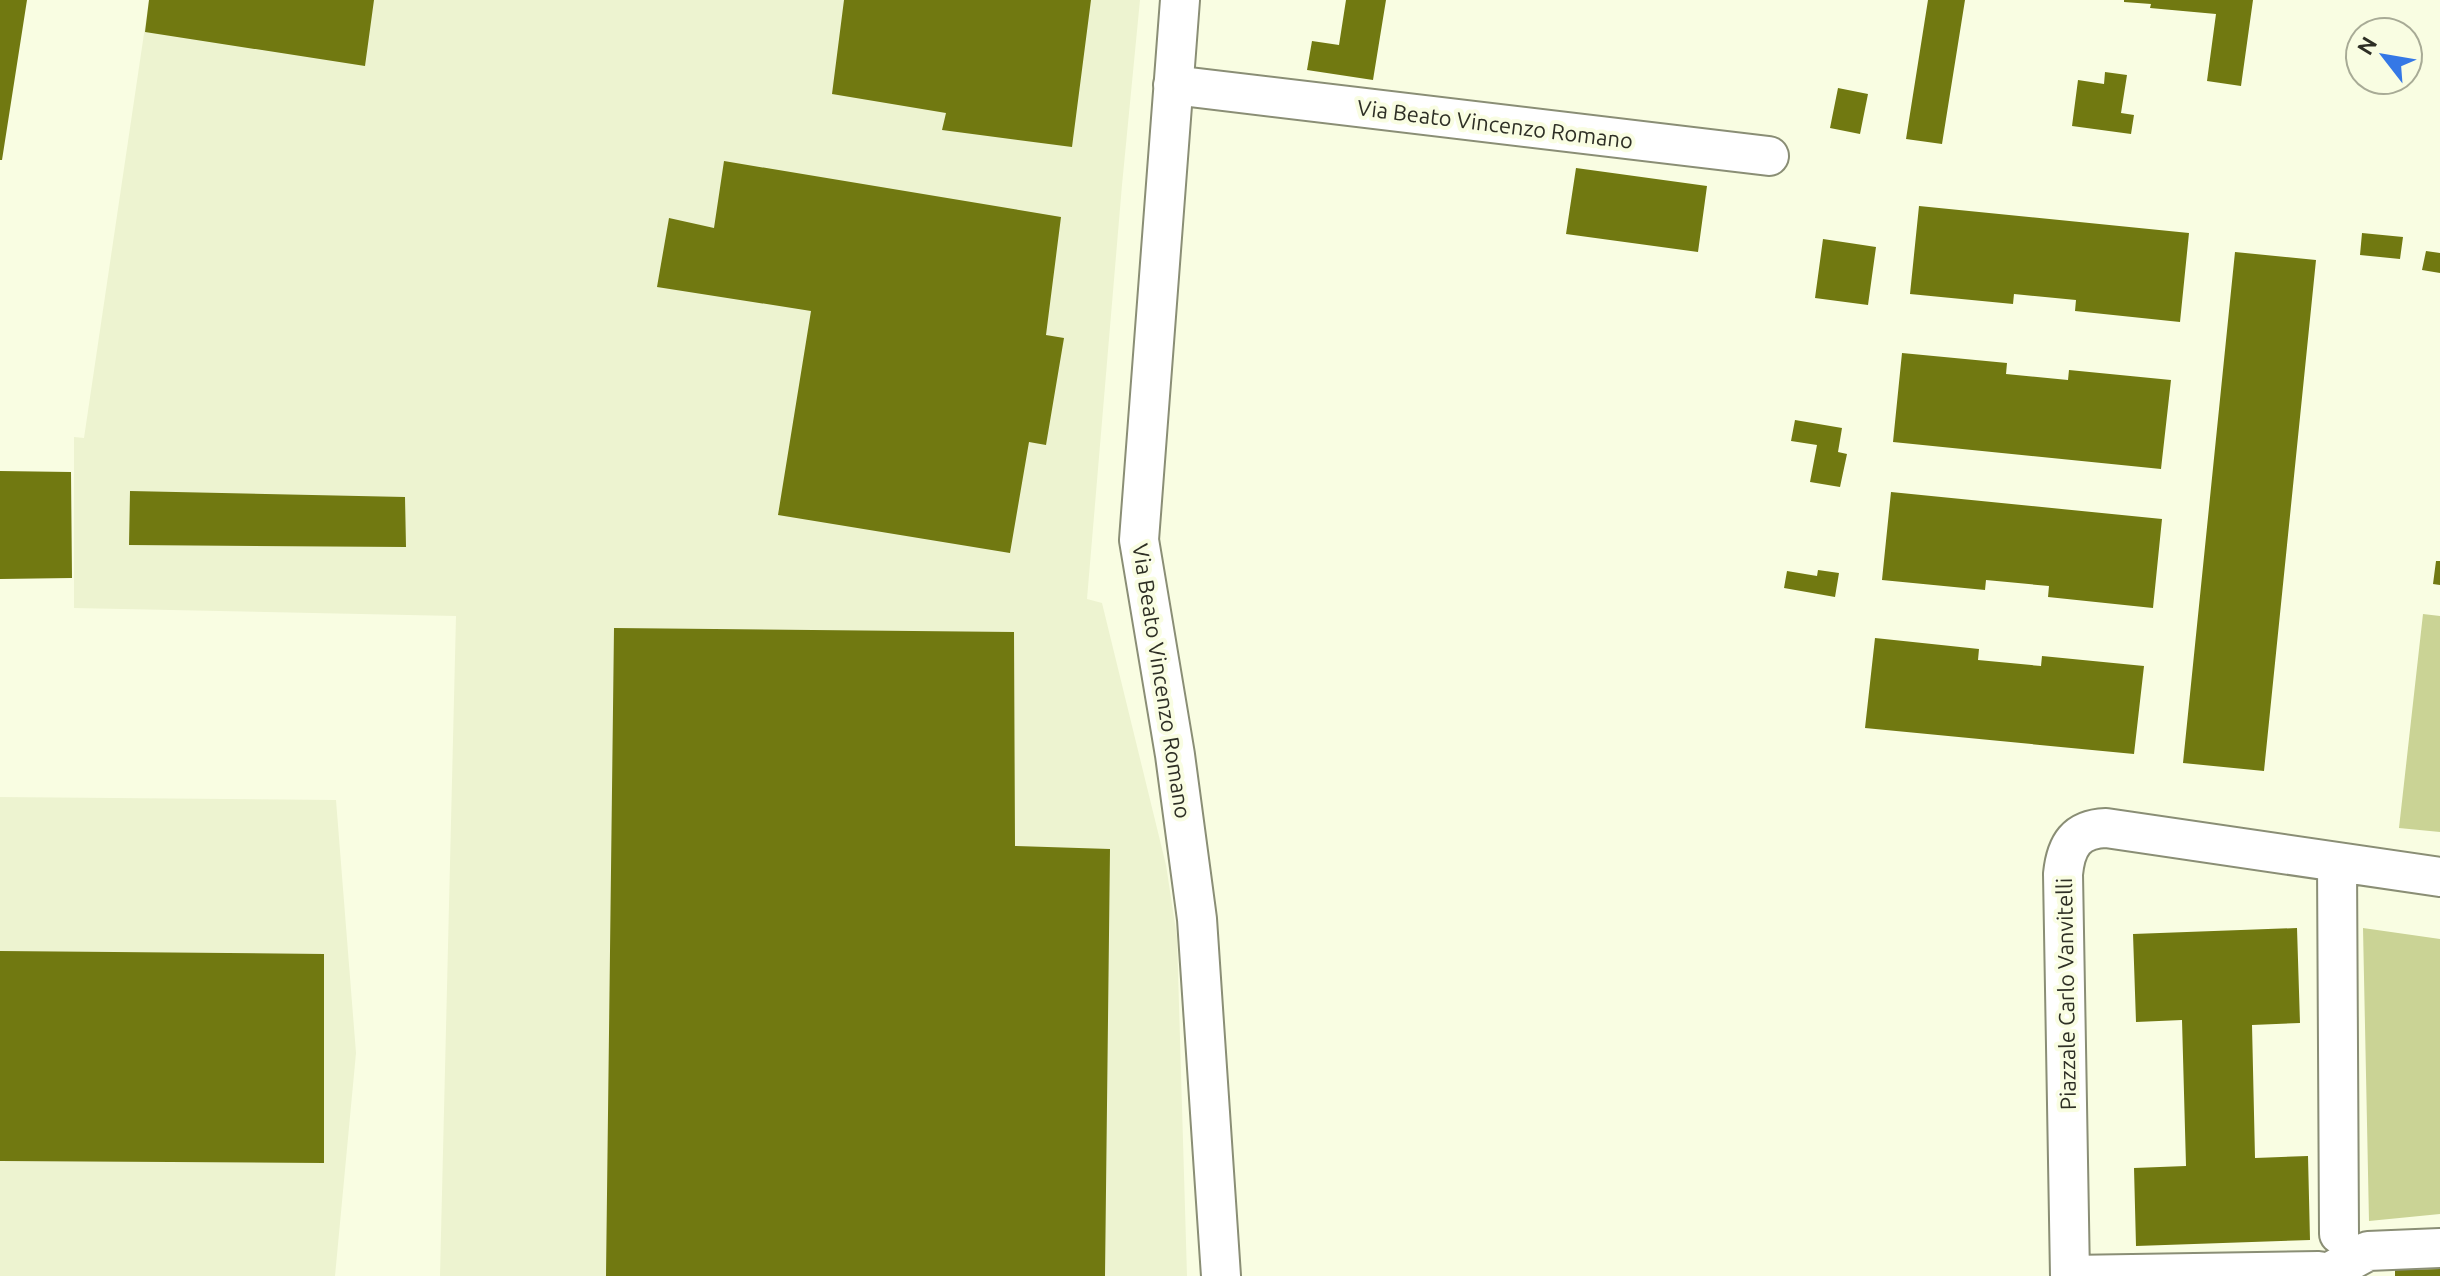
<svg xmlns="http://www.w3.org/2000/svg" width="2440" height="1276" font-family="Ubuntu,sans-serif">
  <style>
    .built { fill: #edf3d0 }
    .green { fill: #cad395 }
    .building { fill: #717911 }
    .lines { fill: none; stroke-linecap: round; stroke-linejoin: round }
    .minor-casing { stroke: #8a8e75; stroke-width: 42 }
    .minor { stroke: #fff; stroke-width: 38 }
    .labels { text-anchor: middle; stroke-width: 8; stroke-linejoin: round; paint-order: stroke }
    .street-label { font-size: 22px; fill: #2e2f25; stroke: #f9fde2 }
  </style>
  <rect width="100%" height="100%" fill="#f9fde2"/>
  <path class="built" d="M149 0H1140L1122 185 1087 599 1102 603 1166 865 1177 937 1187 1276H440L456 616 74 608V437L84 438Z
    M0 797 336 800 356 1053 335 1276H0Z"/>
  <path class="green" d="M2423 614 2440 616V832L2399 828Z
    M2363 928 2440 939V1214L2369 1221Z"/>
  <path class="building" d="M0 0H27L2 160H0Z
    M149 0H374L365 66 145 32Z
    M844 0H1091L1072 147 942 130 946 113 832 94Z
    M1346 0H1386L1373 80 1307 70 1312 41 1339 45Z
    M1928 0H1965L1942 144 1906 139Z
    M2124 0H2253L2241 86 2207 81 2216 14 2150 8 2151 4 2124 2Z
    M2105 72 2127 75 2121 113 2134 115 2131 134 2072 126 2078 80 2104 84Z
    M1838 88 1868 94 1860 134 1830 128Z
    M724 161 1061 217 1046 335 1064 338 1046 445 1029 442 1010 553 778 515 811 311 657 287 669 218 714 228Z
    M1576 168 1707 186 1698 252 1566 234Z
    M1919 206 2189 233 2180 322 2075 311 2076 300 2014 294 2013 304 1910 294Z
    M2362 233 2403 237 2400 259 2360 255Z
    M1823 239 1876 247 1868 305 1815 298Z
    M2426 251 2440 253V273L2422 270Z
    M2235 252 2316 260 2264 771 2183 763Z
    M1902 353 2007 363 2006 374 2068 380 2069 370 2171 380 2161 469 1893 442Z
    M1795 420 1842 428 1838 452 1847 454 1840 487 1810 482 1817 445 1791 441Z
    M0 471 71 472 72 578 0 579Z
    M130 491 405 497 406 547 129 545Z
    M1891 492 2162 519 2153 608 2048 597 2049 586 1986 580 1985 590 1882 580Z
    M2436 561H2440V585L2433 584Z
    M1818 570 1839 573 1835 597 1784 588 1787 571 1817 576Z
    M614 628 1014 632 1015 846 1110 849 1105 1276H606Z
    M1875 638 1979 649 1978 660 2041 666 2042 656 2144 666 2134 754 1865 728Z
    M2297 928 2300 1023 2252 1025 2255 1158 2308 1156 2310 1240 2136 1246 2134 1168 2186 1166 2182 1020 2136 1022 2133 934Z
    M0 951 324 954V1163L0 1161Z
    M2440 1269V1276H2395V1270Z"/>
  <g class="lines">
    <g class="minor-casing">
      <path id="minor" d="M1180 0 1139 540 1175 755 1197 919 1221 1276
        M1173 85 1769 156
        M2337 862 2339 1234
        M2326 1274 2368 1251 2440 1248
        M2070 1275 2319 1271 2327 1276
        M2070 1276 2063 874C2066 845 2076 829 2106 828L2440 877"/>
    </g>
    <use href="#minor" class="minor"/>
  </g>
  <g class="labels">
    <g class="street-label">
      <text transform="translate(1495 124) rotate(7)" y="8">Via Beato Vincenzo Romano</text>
      <text transform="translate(1162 681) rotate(81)" y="8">Via Beato Vincenzo Romano</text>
      <text transform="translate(2066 994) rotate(-91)" y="8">Piazzale Carlo Vanvitelli</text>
    </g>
  </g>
  <g transform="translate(2384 56) rotate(301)"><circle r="38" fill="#f9fde2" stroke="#a8ab96" stroke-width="2"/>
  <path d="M0-6L14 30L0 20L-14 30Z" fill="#3578e6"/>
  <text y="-12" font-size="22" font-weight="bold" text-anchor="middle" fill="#2e2f25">N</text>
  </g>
</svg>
